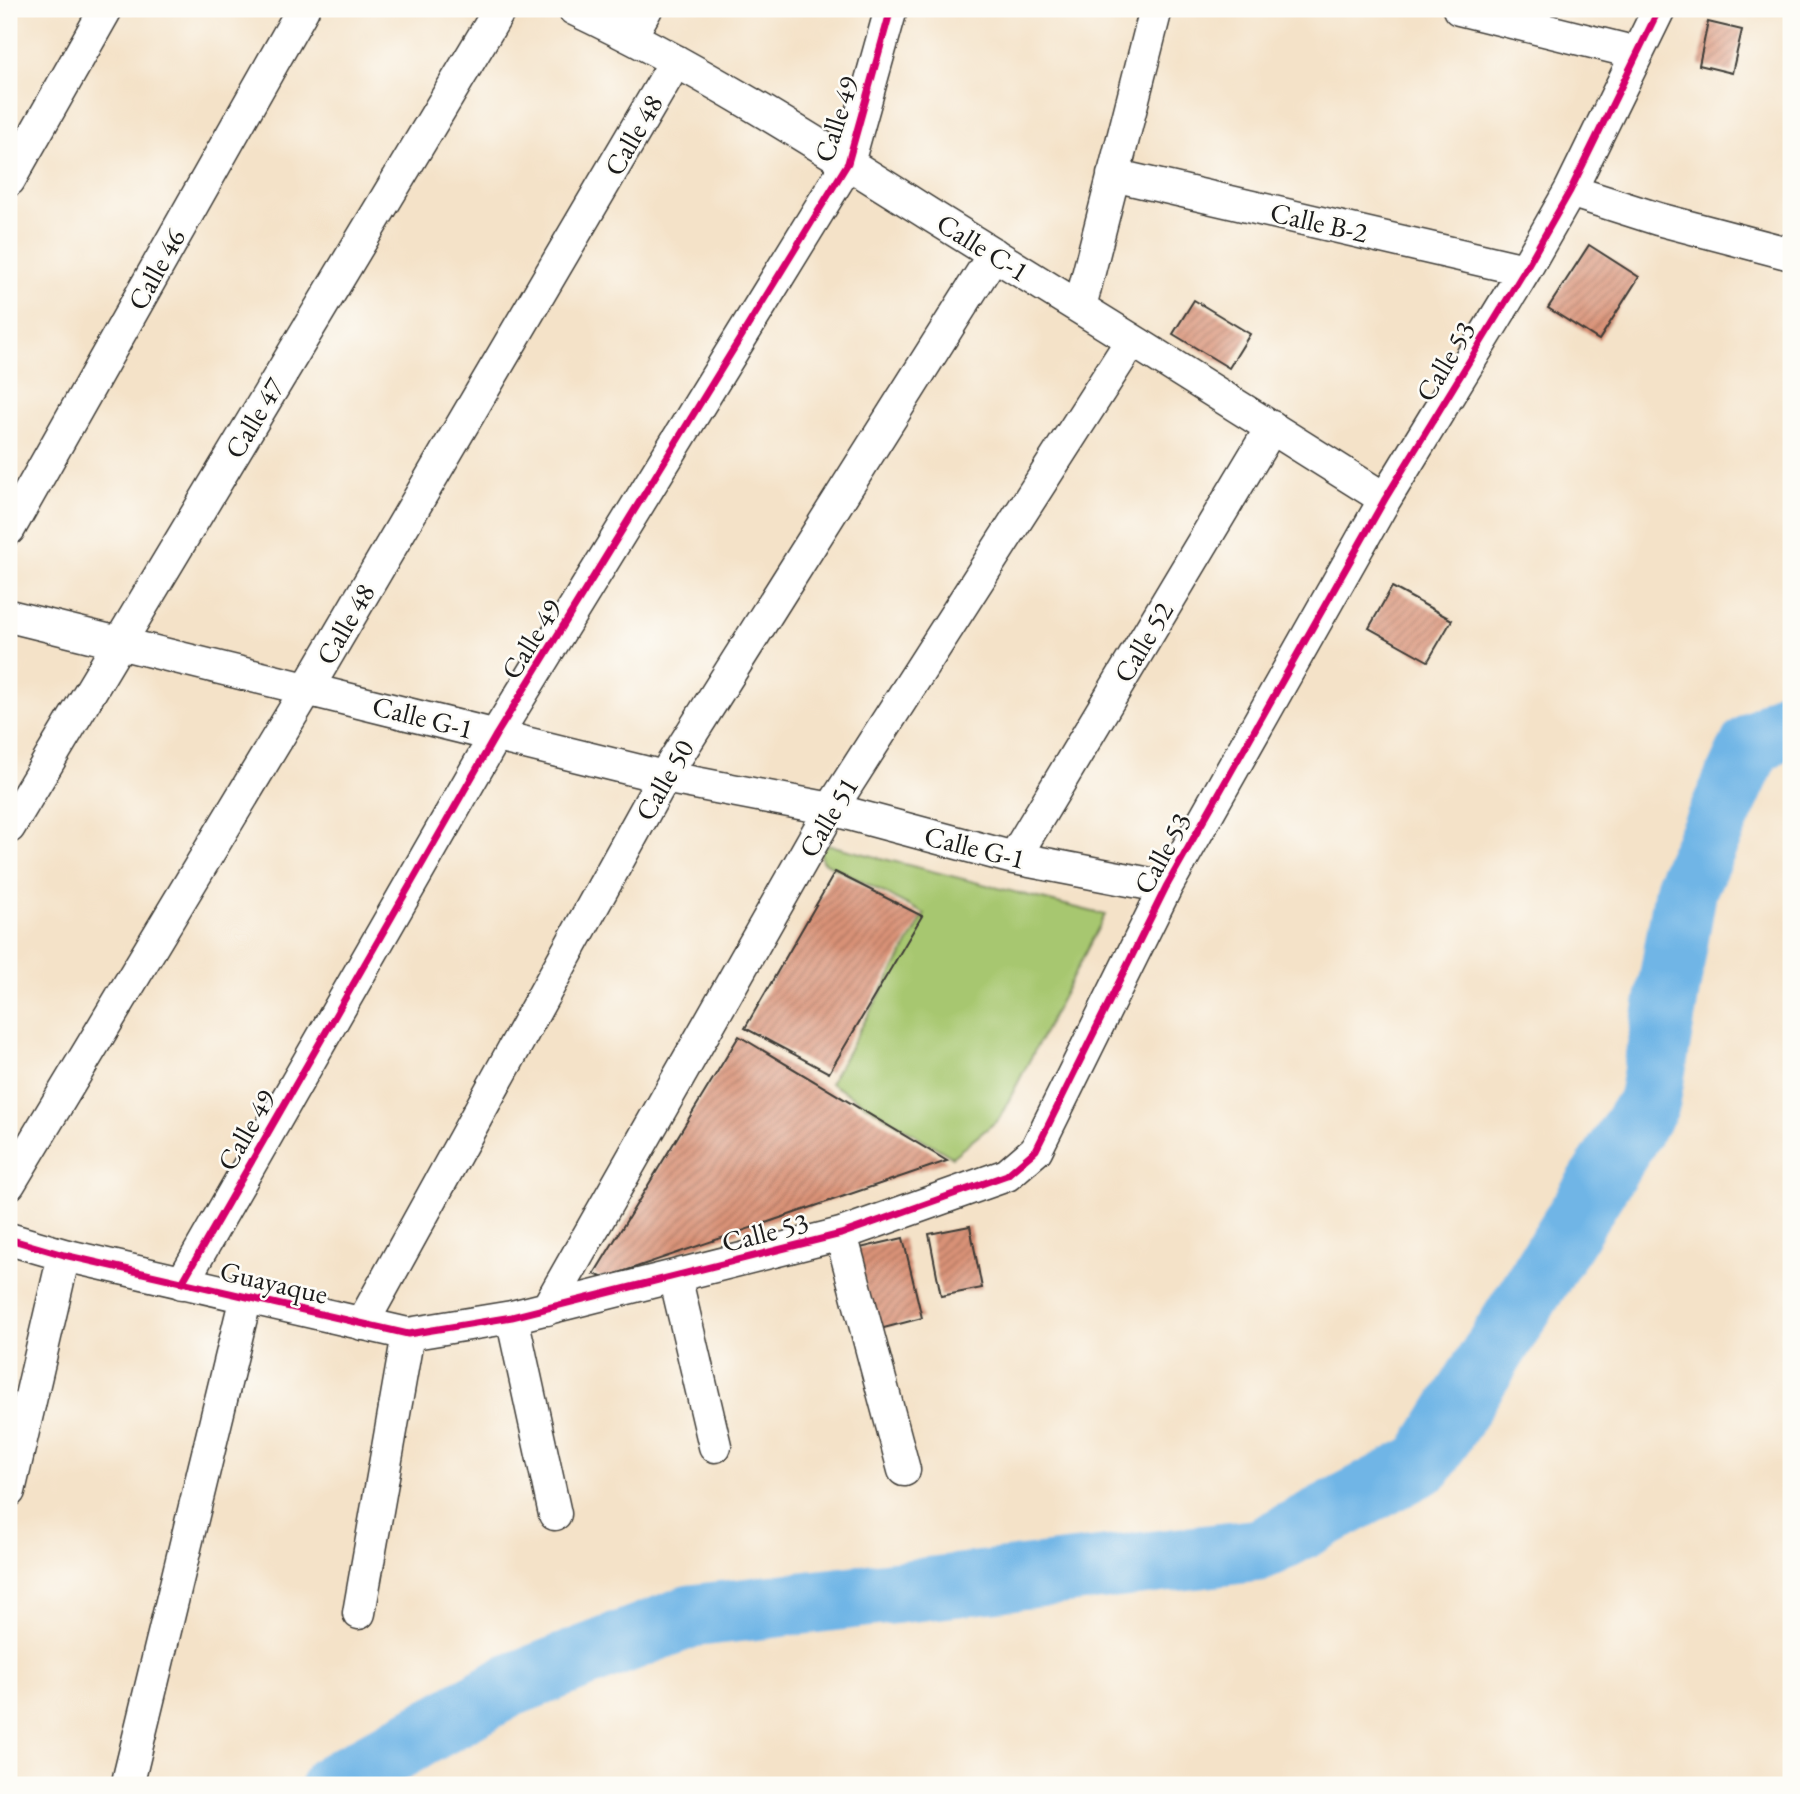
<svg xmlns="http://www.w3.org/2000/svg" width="1800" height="1794" font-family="'EB Garamond',serif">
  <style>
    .green { fill: #a7c76f; stroke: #627246; stroke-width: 2 }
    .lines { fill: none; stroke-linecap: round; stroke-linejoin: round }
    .river { stroke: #6fb5e6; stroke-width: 63 }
    .building { fill: url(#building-hatch) }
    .minor-casing { stroke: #3c3a36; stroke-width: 35 }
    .minor { stroke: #fff; stroke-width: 32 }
    .cycleway-casing { stroke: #fdfcf7; stroke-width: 11 }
    .cycleway { stroke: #d6006c; stroke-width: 7 }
    .labels { text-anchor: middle; stroke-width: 5; stroke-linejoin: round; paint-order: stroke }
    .street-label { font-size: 28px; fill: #1c1c1c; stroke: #fdfcf7 }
  </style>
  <defs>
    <pattern id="building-hatch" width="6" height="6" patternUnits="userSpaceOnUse" patternTransform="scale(1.75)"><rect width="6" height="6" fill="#d99277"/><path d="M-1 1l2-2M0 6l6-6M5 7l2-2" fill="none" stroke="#af7661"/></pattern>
  </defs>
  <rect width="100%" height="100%" fill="#fdfcf7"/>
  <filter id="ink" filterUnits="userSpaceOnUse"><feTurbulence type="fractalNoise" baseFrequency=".0143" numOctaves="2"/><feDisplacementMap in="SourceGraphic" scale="14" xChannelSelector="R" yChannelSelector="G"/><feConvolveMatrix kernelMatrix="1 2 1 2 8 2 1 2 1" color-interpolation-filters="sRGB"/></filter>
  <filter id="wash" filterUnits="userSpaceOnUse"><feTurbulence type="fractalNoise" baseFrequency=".00686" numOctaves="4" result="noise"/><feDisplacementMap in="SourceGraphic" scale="28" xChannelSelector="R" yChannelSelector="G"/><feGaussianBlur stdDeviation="1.57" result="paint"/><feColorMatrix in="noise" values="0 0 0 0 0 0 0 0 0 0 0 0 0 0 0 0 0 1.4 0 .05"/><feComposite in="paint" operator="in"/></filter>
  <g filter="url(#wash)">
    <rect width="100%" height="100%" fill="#f4e2c8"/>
    <path class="green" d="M829 845 1105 915 999 1119 952 1157 830 1083 925 914 822 861 820 850Z"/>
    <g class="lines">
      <path class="river" d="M332 1785 509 1686 691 1616 1260 1550 1424 1463 1649 1102 1686 888 1751 746 1791 720"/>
    </g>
    <g id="blocks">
      <path class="building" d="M1708 22 1742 30 1732 73 1699 65Z
        M1589 245 1639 277 1599 340 1548 308Z
        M1194 300 1250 334 1229 368 1173 334Z
        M1392 587 1452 620 1428 661 1369 628Z
        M835 872 922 916 829 1073 745 1028Z
        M739 1036 947 1161 604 1278 594 1274Z
        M970 1226 982 1288 941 1296 929 1234Z
        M903 1238 922 1318 876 1330 856 1249Z"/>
    </g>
  </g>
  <g filter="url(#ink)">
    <use href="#blocks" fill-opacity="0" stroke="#3c3a36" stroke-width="2"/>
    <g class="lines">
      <g class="minor-casing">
        <path id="minor" d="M574 9C701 69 821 146 940 221 1089 313 1237 405 1385 499
          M1459 9 1637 53
          M631 36 646 9
          M1113 175 1525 270
          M9 180 106 9
          M1570 191 1658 219 1791 254
          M1080 307 1156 9
          M9 529 303 9
          M9 616 664 777 831 809 1014 858 1166 887
          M9 827 500 9
          M1014 858 1272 427
          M9 1184 307 689 676 61
          M841 1234 904 1470
          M9 1239 64 1255 408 1334 512 1317 841 1234 1007 1175 1036 1150 1166 887 1385 499 1525 270 1570 191 1659 9
          M675 1276 715 1446
          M182 1283 496 735 848 163 891 9
          M547 1309 831 809 1132 340
          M512 1317 555 1514
          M362 1324 664 777 994 254
          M9 1491 64 1255
          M359 1613 408 1334
          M129 1778 246 1297"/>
      </g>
      <use href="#minor" class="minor"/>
      <g class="cycleway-casing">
        <path id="cycleway" d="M9 1239 64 1255 408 1334 512 1317 841 1234 1007 1175 1036 1150 1166 887 1385 499 1525 270 1570 191 1659 9
          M182 1283 496 735 848 163 891 9"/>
      </g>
      <use href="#cycleway" class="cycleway"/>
    </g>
  </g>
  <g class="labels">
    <g class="street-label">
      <text transform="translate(836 119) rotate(-72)" y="10">Calle 49</text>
      <text transform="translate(633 135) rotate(-60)" y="10">Calle 48</text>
      <text transform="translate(1319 222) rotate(13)" y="10">Calle B-2</text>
      <text transform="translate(983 247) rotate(32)" y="10">Calle C-1</text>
      <text transform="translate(156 269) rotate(-61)" y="10">Calle 46</text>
      <text transform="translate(1445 361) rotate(-59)" y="10">Calle 53</text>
      <text transform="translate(254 418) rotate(-59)" y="10">Calle 47</text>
      <text transform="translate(345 624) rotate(-60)" y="10">Calle 48</text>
      <text transform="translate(531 639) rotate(-58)" y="10">Calle 49</text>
      <text transform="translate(1143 642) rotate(-59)" y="10">Calle 52</text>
      <text transform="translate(423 717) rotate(14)" y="10">Calle G-1</text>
      <text transform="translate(664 780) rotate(-60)" y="10">Calle 50</text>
      <text transform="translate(828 817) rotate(-59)" y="10">Calle 51</text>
      <text transform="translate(975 847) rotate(14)" y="10">Calle G-1</text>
      <text transform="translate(1162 853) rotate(-61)" y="10">Calle 53</text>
      <text transform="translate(246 1130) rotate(-60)" y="10">Calle 49</text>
      <text transform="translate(765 1232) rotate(-14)" y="10">Calle 53</text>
      <text transform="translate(274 1282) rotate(13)" y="10">Guayaque</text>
    </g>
  </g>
  <rect width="1800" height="1794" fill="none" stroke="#fdfcf7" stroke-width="35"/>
</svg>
